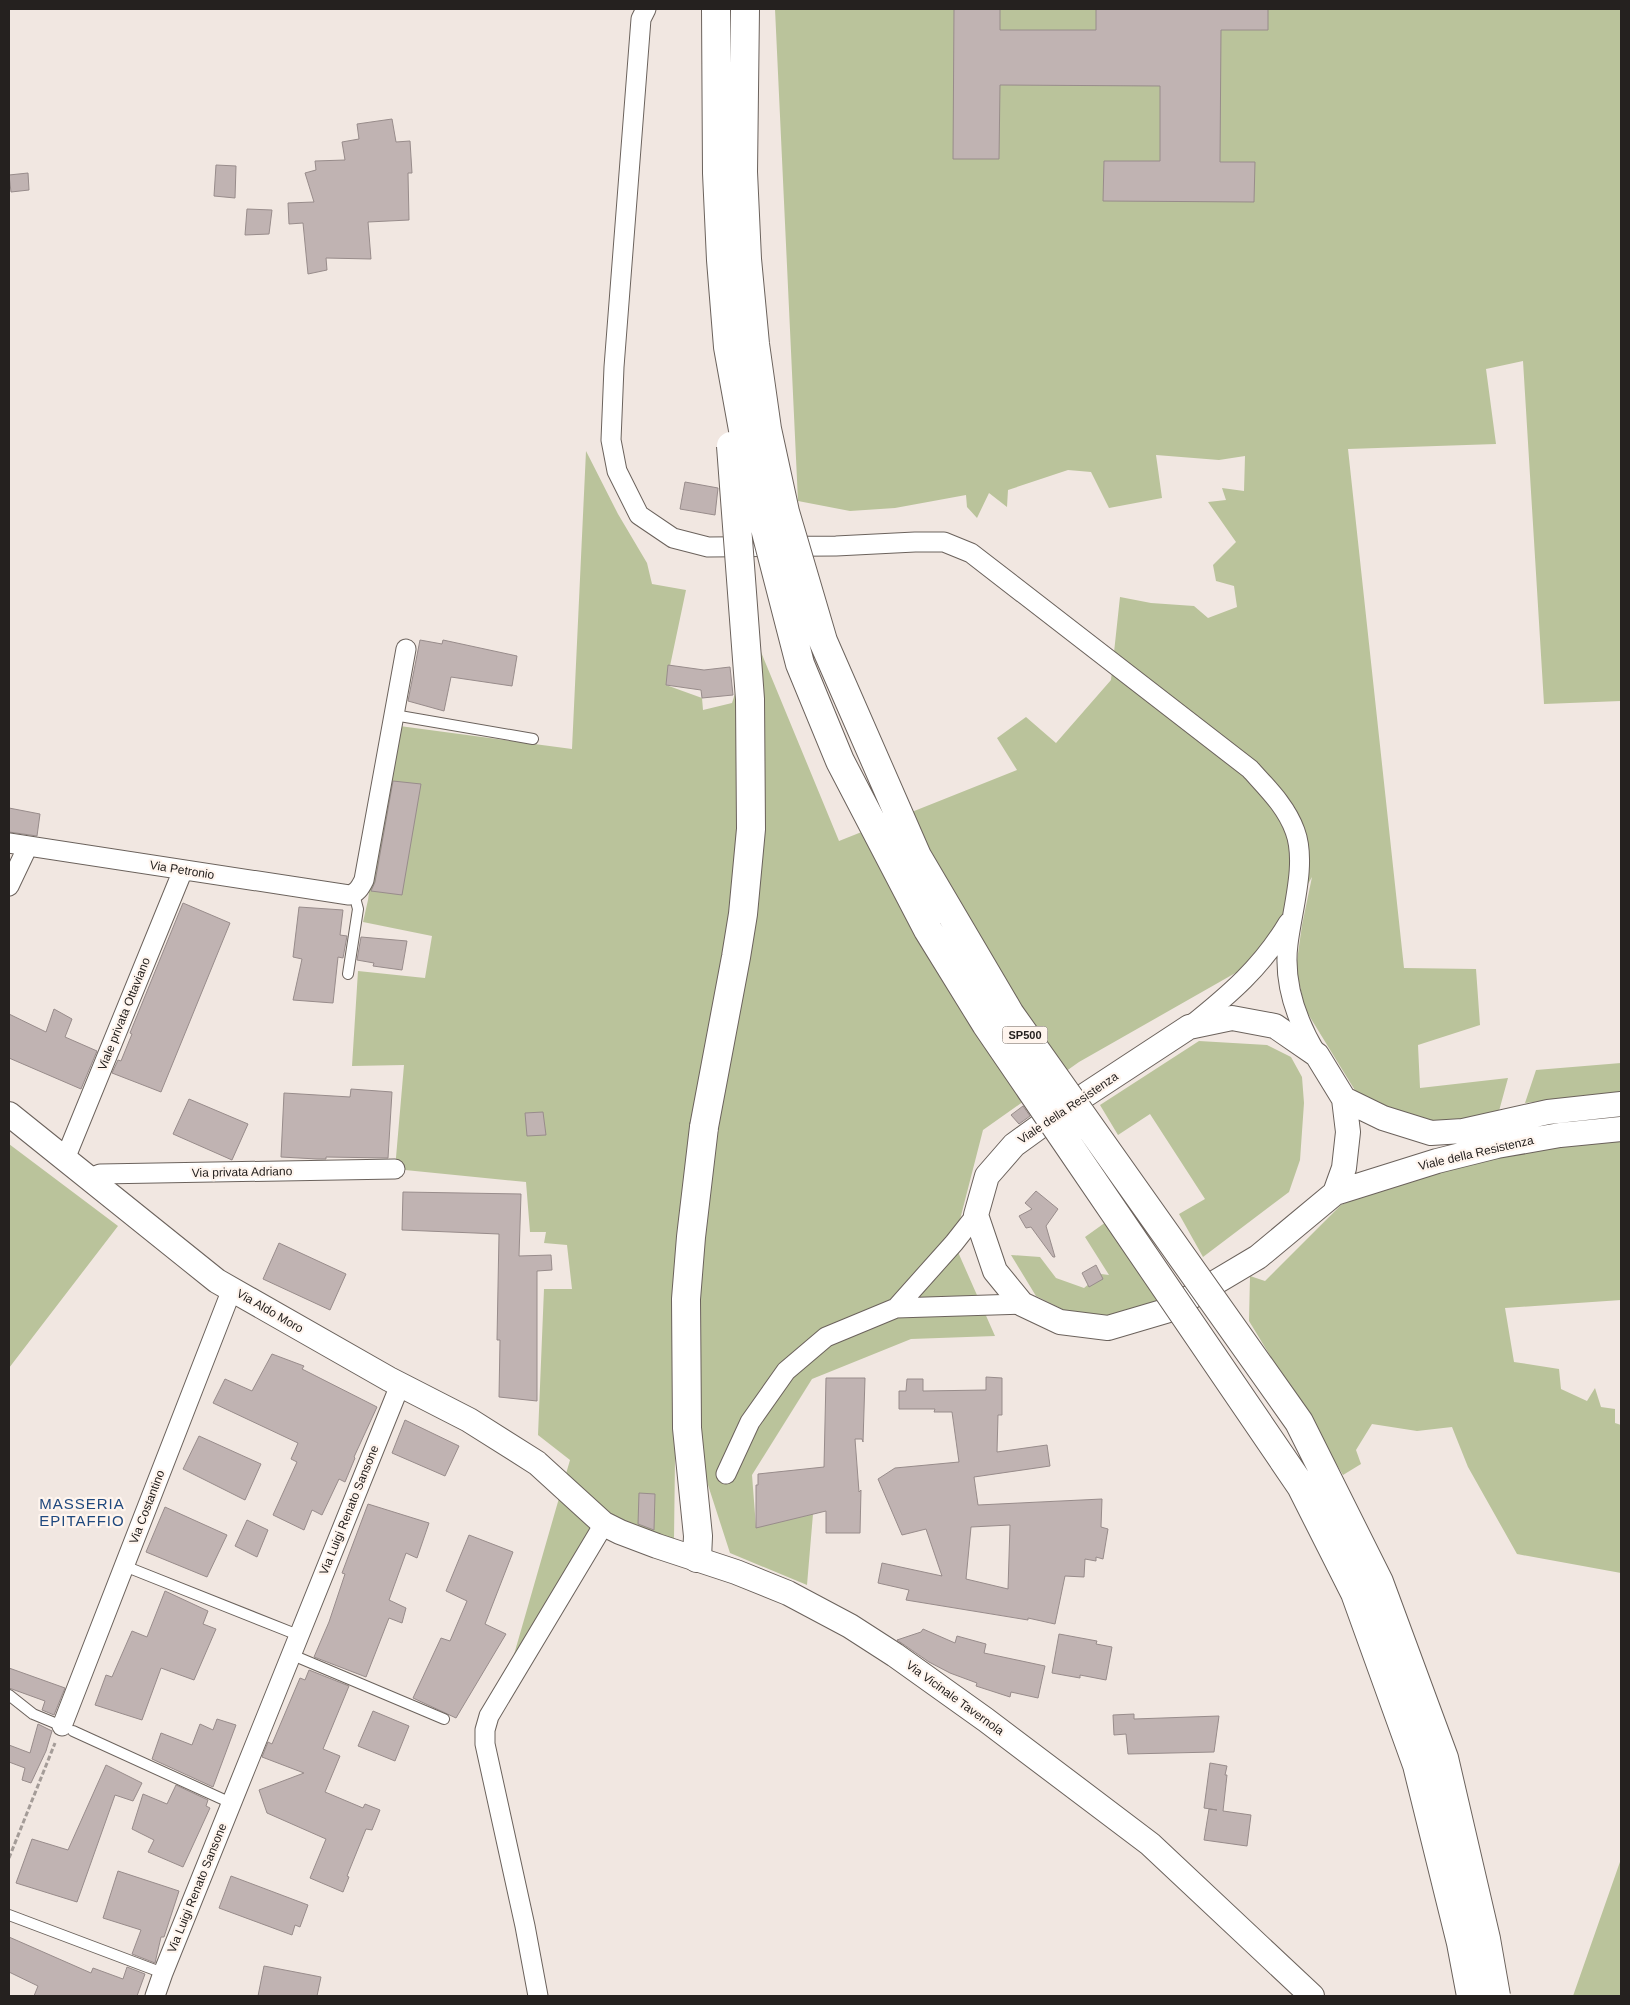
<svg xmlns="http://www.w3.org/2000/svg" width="1630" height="2005" font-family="Arial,sans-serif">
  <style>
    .green { fill: #bac39b }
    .building { fill: #c0b3b2; stroke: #988c8b; fill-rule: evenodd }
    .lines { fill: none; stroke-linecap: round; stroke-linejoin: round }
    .service-casing { stroke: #6b625c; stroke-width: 12 }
    .minor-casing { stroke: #6b625c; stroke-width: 21 }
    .tertiary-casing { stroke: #6b625c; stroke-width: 26 }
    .trunk-casing { stroke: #6b625c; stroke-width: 30 }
    .path { stroke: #a49c98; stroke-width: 3; stroke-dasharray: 5 2.5; stroke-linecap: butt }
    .service { stroke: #fff; stroke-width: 10 }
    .minor { stroke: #fff; stroke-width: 19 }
    .tertiary { stroke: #fff; stroke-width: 24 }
    .trunk { stroke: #fff; stroke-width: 28 }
    .trunk-bridge-casing { stroke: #6b625c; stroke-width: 30; stroke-linecap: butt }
    .trunk-bridge { stroke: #fff; stroke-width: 28 }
    .labels { text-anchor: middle; stroke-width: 4.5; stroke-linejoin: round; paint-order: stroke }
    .shield { fill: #fff5ee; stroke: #66615d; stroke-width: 1 }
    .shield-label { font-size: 11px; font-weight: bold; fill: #25211f }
    .street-label { font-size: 12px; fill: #25211f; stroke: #fff5ee }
    .quarter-label { font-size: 15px; letter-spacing: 1px; fill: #20497e; stroke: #fff5ee }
  </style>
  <rect width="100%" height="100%" fill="#f1e7e1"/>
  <path class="green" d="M775 9H1621V701L1544 704 1523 361 1486 369 1496 444 1348 449 1404 968 1476 969 1480 1025 1418 1045 1420 1088 1508 1078 1499 1111 1439 1124 1394 1111 1356 1092 1305 1009 1296 968 1302 925 1312 877 1267 955 1079 1062 983 1130 954 1243 995 1336 911 1339 812 1379 752 1475 756 1527 813 1514 807 1585 730 1553 698 1454 675 1458 674 1539 617 1520 511 1665 570 1460 538 1435 544 1289H572L567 1245 544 1243 546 1232H530L526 1182 395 1169 404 1065 352 1066 358 971 425 978 432 936 363 922 368 900 392 725 572 749 586 451 618 514 647 563 652 584 686 590 666 685 702 698 703 710 732 703 754 635 839 841 1017 770 997 738 1026 717 1056 743 1111 680 1120 597 1151 603 1194 606 1208 618 1237 607 1234 586 1216 581 1213 565 1236 542 1208 502 1226 500 1222 488 1244 491 1245 456 1219 460 1156 455 1162 498 1109 508 1091 472 1068 470 1008 490 1007 507 989 493 977 518 967 507 966 495 895 508 850 511 798 501Z
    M1199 1041 1267 1045 1291 1057 1302 1077 1304 1103 1300 1160 1289 1192 1203 1257 1179 1214 1205 1199 1150 1114 1118 1135 1100 1105Z
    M1621 1063V1092L1525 1103 1536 1070Z
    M1621 1138V1300L1505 1308 1514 1362 1559 1369 1561 1389 1587 1401 1595 1388 1601 1407 1615 1409V1423L1621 1425V1573L1517 1554 1468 1467 1452 1427 1417 1431 1372 1424 1356 1450 1361 1464 1343 1475 1249 1321 1250 1276 1265 1281 1341 1205 1403 1178 1518 1148Z
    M9 1144 118 1226 9 1368Z
    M1106 1222 1163 1302 1124 1316H1076L1036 1296 1011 1255 1040 1257 1056 1278 1084 1288 1101 1274 1109 1275 1085 1237Z
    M1621 1859V1996H1573Z"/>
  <path class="building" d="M954 9H1000V30H1096V9H1268V30H1221L1220 162H1255L1254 202 1103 201 1104 161H1160V86L1000 85 999 159H953Z
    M392 119 396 142 410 141 412 173H408L409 220 368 222 371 259 326 258 327 270 308 274 303 223 289 224 288 203 314 202 305 173 316 170 315 161 345 160 342 142 359 139 357 124Z
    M216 165 236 166 235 198 214 196Z
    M28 173 29 190 11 192 9 175Z
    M247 209 272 210 269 234 245 235Z
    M685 482 718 488 715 515 680 509Z
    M420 640 442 644 443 640 517 656 512 686 451 677 444 711 408 701Z
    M668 665 704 670 730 667 733 695 702 698 701 690 666 685Z
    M393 781 421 784 402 895 371 891 375 882Z
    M9 808 40 814 37 836 9 832Z
    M183 903 230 923 161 1092 112 1073 118 1060 121 1061 132 1034 130 1033Z
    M299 907 343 910 340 935 347 936 343 958 338 957 333 1003 293 1000 302 959 293 957Z
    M361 937 407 941 402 970 373 966 374 963 357 960Z
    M54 1009 72 1019 65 1037 97 1051 81 1089 9 1058V1014L46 1032Z
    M351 1089 392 1092 388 1158 326 1157V1159H317L281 1157 284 1093 350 1097Z
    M189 1099 248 1124 232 1160 173 1134Z
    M1023 1106 1030 1116 1019 1124 1011 1115Z
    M543 1112 546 1135 527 1136 525 1113Z
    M1036 1191 1058 1209 1046 1226 1055 1257H1053L1031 1227 1026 1228 1019 1216 1032 1209 1025 1203Z
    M403 1192 521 1194 519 1256 551 1255 552 1270 537 1271V1401L499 1397 500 1340H497L499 1234 402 1230Z
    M279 1243 346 1274 330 1310 263 1279Z
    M1096 1265 1103 1279 1089 1287 1082 1273Z
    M272 1354 304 1366 302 1369 377 1407 354 1457 355 1458 345 1482 339 1479 322 1515 312 1510 304 1530 273 1515 297 1462 291 1459 298 1443 213 1403 225 1379 252 1391Z
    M986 1377 1002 1378V1415H998L997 1452 1047 1445 1050 1466 974 1477 978 1505 1102 1499 1101 1527 1108 1529 1103 1559 1096 1557V1561L1085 1559 1084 1577 1065 1576 1055 1624 1028 1618V1620L906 1600 909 1590 878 1583 882 1563 942 1576 926 1529 902 1535 878 1479 895 1468 959 1462 952 1412H934L935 1409H899V1391H906L907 1379H923V1391L986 1390ZM1010 1525 1008 1589 966 1579 971 1527Z
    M826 1378H865L863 1442 862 1439H855L859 1492 861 1490 860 1533H826V1511L756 1528V1485H758V1474L824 1467Z
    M405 1420 459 1446 445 1476 392 1453Z
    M199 1436 261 1464 245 1500 183 1469Z
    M639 1493 655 1494 654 1530 638 1524Z
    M368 1504 429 1523 417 1558 406 1553 389 1600 406 1608 402 1623 389 1618 366 1677 314 1657 329 1622 345 1574 342 1573Z
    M165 1507 227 1535 207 1577 146 1552Z
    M247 1520 268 1530 257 1557 235 1546Z
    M469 1535 513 1552 485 1624 506 1634 456 1718 413 1698 441 1638 450 1641 467 1601 446 1591Z
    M165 1591 208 1611 203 1624 216 1629 194 1680 161 1668 142 1720 95 1705 106 1675 112 1677 132 1631 147 1637Z
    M923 1629 955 1643 957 1636 986 1644 984 1653 1045 1666 1038 1698 1011 1692 1010 1697 976 1686 977 1683 950 1673 929 1662 897 1640 921 1632Z
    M1059 1634 1097 1641 1096 1644 1112 1647 1106 1680 1080 1675V1678L1052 1673Z
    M9 1668 65 1688 54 1715 42 1710 45 1701 9 1688Z
    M309 1670 349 1686 323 1749 340 1756 325 1792 363 1808 365 1804 380 1810 372 1830 366 1829 347 1876 349 1877 343 1892 310 1878 326 1839 267 1813 259 1790 304 1773 262 1757 268 1742 272 1744 300 1678 305 1680Z
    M373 1711 409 1726 395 1761 358 1746Z
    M1134 1714V1719L1219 1716 1214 1752 1128 1754 1126 1734 1114 1735 1113 1715Z
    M217 1719 236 1725 213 1787 152 1759 161 1733 192 1745 200 1724 213 1730Z
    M38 1724 52 1731 46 1751 31 1783 22 1780 25 1768 9 1762V1745L30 1753Z
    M1210 1763 1227 1766 1225 1775H1227L1223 1811 1251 1815 1247 1846 1204 1840 1209 1809 1217 1810 1204 1808Z
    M106 1765 142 1783 133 1801 115 1795 77 1902 16 1883 32 1839 68 1850Z
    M176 1785 208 1800 206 1806 210 1808 183 1867 148 1852 154 1840 132 1829 143 1794 167 1804Z
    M118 1871 179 1891 164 1937H161L155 1963 132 1954 141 1930 103 1918Z
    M231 1876 308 1905 300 1927 295 1925 292 1935 219 1908Z
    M9 1937 91 1973 93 1968 123 1979 127 1967 145 1974 137 1996H34L38 1986 9 1972Z
    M264 1966 321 1977 317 1996H258Z"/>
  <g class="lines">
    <g class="service-casing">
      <path id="service" d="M394 715 533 739
        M348 974 358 909 354 894
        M132 1569 298 1635
        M290 1654 444 1719
        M9 1695 33 1714 62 1726
        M73 1731 231 1803
        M9 1915 163 1973"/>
    </g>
    <g class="minor-casing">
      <path id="minor" d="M646 9 641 19 614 367 611 440 617 471 639 515 673 538 708 547 836 546 915 542H944L971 553 1250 769C1267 788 1286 806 1295 831 1307 863 1292 910 1288 944 1283 983 1297 1021 1316 1053
        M9 843 349 895C357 893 360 888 364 880L406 649
        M9 886 28 846
        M1189 1027C1229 995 1262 967 1288 923
        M65 1159 183 870
        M90 1178 100 1174 395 1169
        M896 1308 954 1243 976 1215
        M726 1474 750 1422 786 1371 826 1337 896 1308 1022 1304
        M62 1726 232 1289
        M155 1996 163 1973 400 1385
        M538 1996 525 1926 485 1744V1730L489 1716 604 1524"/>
    </g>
    <g class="tertiary-casing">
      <path id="tertiary" d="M1344 1099 1383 1118 1431 1133 1463 1131 1548 1112 1621 1104
        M9 1114 217 1281 389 1379 469 1420 537 1463 604 1524 620 1532 657 1546 736 1572 788 1593 850 1626 895 1655 986 1720 1150 1844 1312 1996
        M1335 1193 1344 1168 1348 1132 1344 1099 1317 1055 1275 1026 1232 1018 1189 1027 1061 1111 1014 1145 987 1176 976 1215 995 1271 1022 1304 1060 1322 1108 1328 1169 1310 1258 1257 1335 1193 1437 1161 1497 1146 1560 1135 1621 1129"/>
    </g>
    <g class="trunk-casing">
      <path id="trunk" d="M697 1558 698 1536 687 1428 686 1299 691 1237 704 1127"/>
    </g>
    <path class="path" d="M9 1858 55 1743"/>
    <use href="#service" class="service"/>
    <use href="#minor" class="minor"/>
    <use href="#tertiary" class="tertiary"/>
    <use href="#trunk" class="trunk"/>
    <g class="trunk-bridge-casing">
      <path id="trunk-bridge" d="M716 9 717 173 721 260 728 347 751 474 800 664 840 761 928 930 986 1024 1301 1486 1355 1593 1417 1765 1461 1943 1471 1996
        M745 9 743 172 747 259 755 344 767 429 785 512 823 641 917 856 1010 1014 1299 1422 1379 1582 1444 1758 1486 1939 1496 1996
        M704 1127 736 957 743 914 751 829 750 699 731 446"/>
    </g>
    <use href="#trunk-bridge" class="trunk-bridge"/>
  </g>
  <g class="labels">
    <rect class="shield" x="1002.5" y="1026.5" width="45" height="17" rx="4"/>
    <g class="shield-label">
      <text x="1025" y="1039">SP500</text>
    </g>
    <g class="street-label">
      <text transform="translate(182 870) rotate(9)" y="4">Via Petronio</text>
      <text transform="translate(124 1014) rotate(-68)" y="4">Viale privata Ottaviano</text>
      <text transform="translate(1068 1108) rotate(-34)" y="4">Viale della Resistenza</text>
      <text transform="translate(1476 1153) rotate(-13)" y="4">Viale della Resistenza</text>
      <text transform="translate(242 1172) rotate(-1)" y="4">Via privata Adriano</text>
      <text transform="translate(270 1311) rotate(30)" y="4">Via Aldo Moro</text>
      <text transform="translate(147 1507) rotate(-69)" y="4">Via Costantino</text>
      <text transform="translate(349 1510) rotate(-68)" y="4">Via Luigi Renato Sansone</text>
      <text transform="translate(955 1698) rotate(36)" y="4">Via Vicinale Tavernola</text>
      <text transform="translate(197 1888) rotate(-68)" y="4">Via Luigi Renato Sansone</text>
    </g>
    <g class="quarter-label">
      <text x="82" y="1509">MASSERIA<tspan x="82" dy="17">EPITAFFIO</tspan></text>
    </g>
  </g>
  <rect width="1630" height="2005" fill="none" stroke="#25211f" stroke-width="20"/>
</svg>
